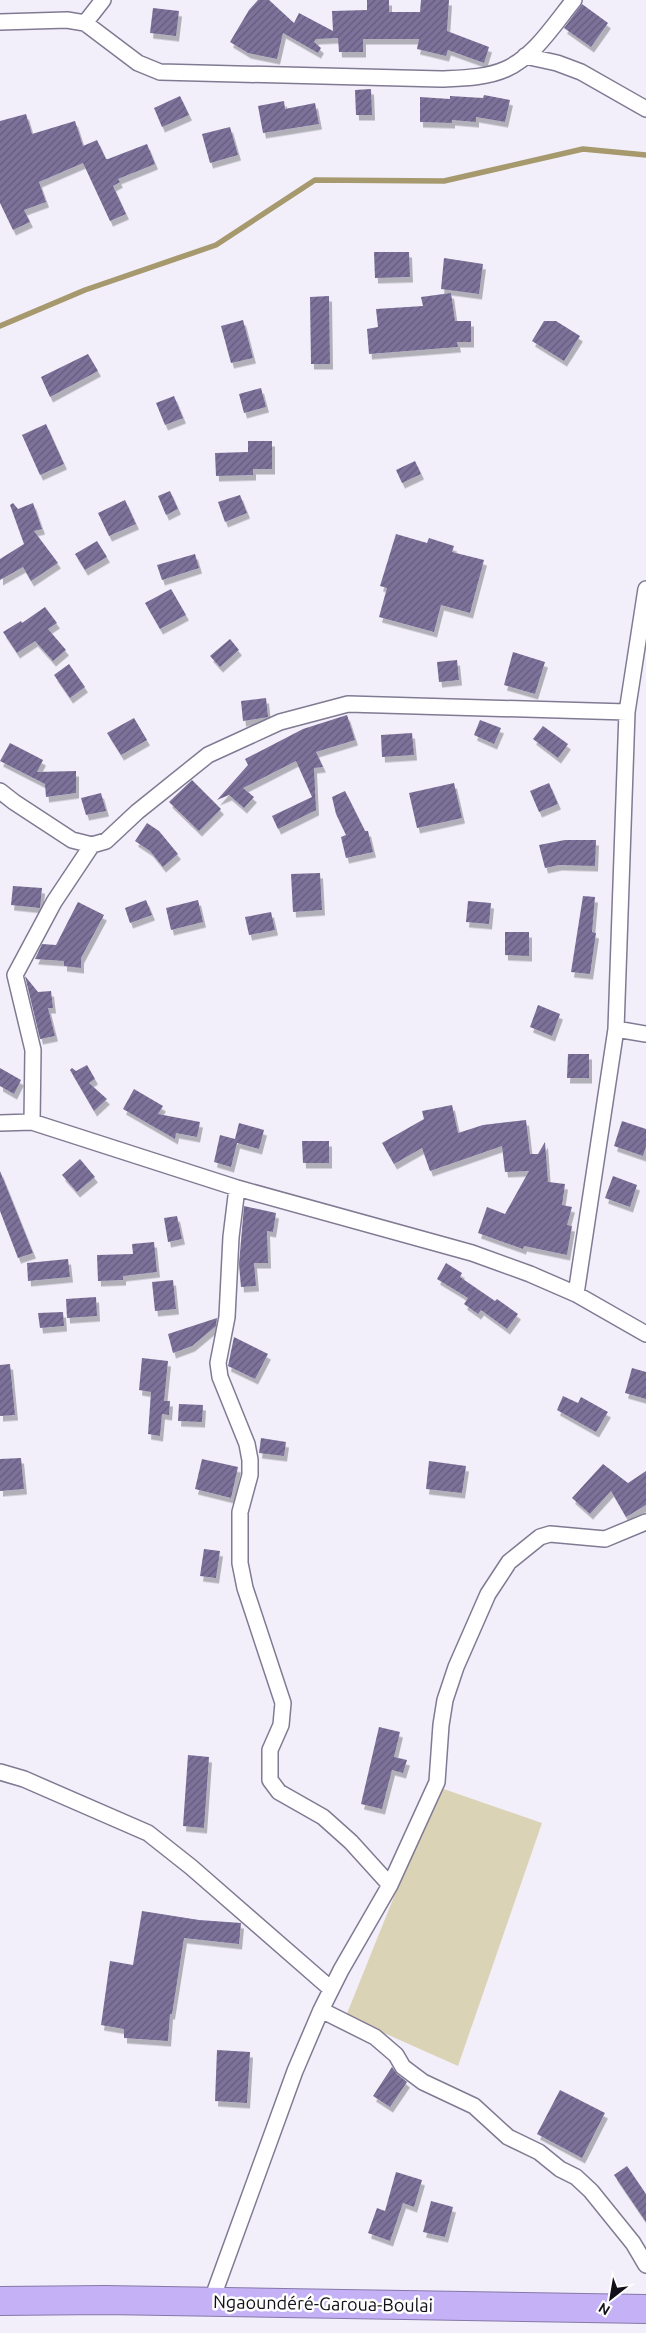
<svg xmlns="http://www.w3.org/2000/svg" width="646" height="2333" font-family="Ubuntu,sans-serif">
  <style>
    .green { fill: #dbd3b6 }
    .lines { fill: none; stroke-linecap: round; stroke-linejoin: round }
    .stream { stroke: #a5996d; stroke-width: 5.5 }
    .building { fill: url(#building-hatch); filter: url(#shadow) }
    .street-casing { stroke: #807a93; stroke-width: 18 }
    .highway-casing { stroke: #8678a9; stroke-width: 30 }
    .street { stroke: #fff; stroke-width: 15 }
    .highway { stroke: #c4b1f6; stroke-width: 28 }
    .labels { text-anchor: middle; stroke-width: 5; stroke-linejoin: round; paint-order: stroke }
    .street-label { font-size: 18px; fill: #120f19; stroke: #fefefe }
  </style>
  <defs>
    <pattern id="building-hatch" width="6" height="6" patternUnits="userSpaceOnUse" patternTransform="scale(1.25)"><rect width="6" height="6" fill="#7d729a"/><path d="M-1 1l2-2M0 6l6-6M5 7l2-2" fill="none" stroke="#655c7d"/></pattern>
    <filter id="shadow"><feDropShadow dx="3" dy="5.5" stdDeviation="0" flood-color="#0004"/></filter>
  </defs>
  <rect width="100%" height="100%" fill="#f2effa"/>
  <path class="green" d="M438 1787 542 1823 458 2066 346 2016Z"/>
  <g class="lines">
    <path class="stream" d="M0 326 85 290 216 245 315 180 444 181 583 149 646 155"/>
  </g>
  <path class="building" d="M258 0H269L294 23 299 13 333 31 332 11 367 10V0H389V12H420L421 0H449L447 31 489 47 484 63 448 50 446 56 417 49 419 39H363V52H339L338 38 316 39 314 42 321 48 318 53 283 33 277 59 248 53 230 42 249 10Z
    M582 4 608 23 591 47 564 28Z
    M153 8 179 11 176 36 150 33Z
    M371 89 372 115H356L355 90Z
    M484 95 510 100 505 122 476 117V122L452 120V123L420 122V97L450 99V96L483 98Z
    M180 96 189 115 162 127 154 108Z
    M284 101 285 109 315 103 319 124 263 133 258 106Z
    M26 114 32 134 75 121 83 146 97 140 106 159H108L147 144 155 164 118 179 120 182 113 186 126 214 110 221 83 163 39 182 46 202 24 210 30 222 13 230 0 203V121Z
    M230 127 238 155 210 163 202 134Z
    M374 252H409L410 277 375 278Z
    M444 258 483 264 479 294 441 289Z
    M451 293 455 321H471V342H457L458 347 369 354 367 329 378 327 376 309 423 306 421 297Z
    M329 296 330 364H311L310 297Z
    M243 320 253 358 231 363 221 326Z
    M544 321H556L580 336 564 361 532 341Z
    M88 354 98 371 50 397 41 377Z
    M261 388 266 407 244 413 239 394Z
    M174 396 183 418 165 425 156 403Z
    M46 424 64 464 40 475 22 435Z
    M248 441H272V469H253V475L216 476 215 453 248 452Z
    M415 461 421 474 402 483 396 470Z
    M170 491 178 509 166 515 158 496Z
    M240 495 247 513 225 522 218 502Z
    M125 500 136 524 109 536 98 513Z
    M13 503 18 509 33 503 42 529 34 531 58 563 31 581 23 567 0 580V559L24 544 10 505Z
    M396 534 427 543 429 538 454 546 452 552 484 560 470 613 441 605 434 632 379 617 387 588 380 586Z
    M97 541 107 557 85 570 75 554Z
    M195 554 199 568 162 580 157 565Z
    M171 589 186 615 160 629 145 603Z
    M45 607 57 623 48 629 66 650 53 661 35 641 17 653 3 632 21 621 22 623Z
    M230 639 239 650 220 667 210 656Z
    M513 652 545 662 535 694 504 685Z
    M457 660 459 680 439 682 437 662Z
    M69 664 85 687 70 698 54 675Z
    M266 698 268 717 243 721 241 701Z
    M347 715 355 740 316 752 323 767 314 768 316 810 278 829 272 816 312 797 296 761 243 788 254 797 244 808 229 795 217 800 248 765 245 759 303 729Z
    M134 718 147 740 121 755 107 733Z
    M480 720 501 728 494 744 474 735Z
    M543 726 568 744 558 758 533 739Z
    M412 733 414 755 382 757 381 735Z
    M10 743 43 760 37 772 76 771V793L46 797 45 784 0 761Z
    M192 780 221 809 199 831 169 802Z
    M454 783 462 818 417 828 409 793Z
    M549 783 558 804 539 812 530 791Z
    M345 791 365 831H368L373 852 346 858 341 837 346 835 336 814 332 797Z
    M101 793 106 811 86 815 81 798Z
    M147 823 159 831 178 854 163 867 150 851 135 841Z
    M565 840H596L595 866 559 865 545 868 539 845Z
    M320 873 322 910 293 912 291 874Z
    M13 886 42 888 40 908 11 905Z
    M583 896 595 897 592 932 596 933 590 974 571 972Z
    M146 900 152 915 130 923 125 908Z
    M198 900 203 922 171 930 166 908Z
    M468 901 491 903 489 924 466 922Z
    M78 902 104 915 81 958V968L64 966V961L35 959 42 944 56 945Z
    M271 912 275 930 249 935 245 917Z
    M505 932H529V956L505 955Z
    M25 976 38 992 51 991 53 1008H48L55 1036 40 1039Z
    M538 1005 560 1014 552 1036 530 1027Z
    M568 1054H589V1078H567Z
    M87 1065 95 1079 89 1083 107 1099 94 1111 70 1070 72 1068 76 1071Z
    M0 1068 21 1080 14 1094 0 1086Z
    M134 1089 163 1106 158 1114 200 1122 197 1137 176 1133 175 1139 123 1109Z
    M452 1105 458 1133 483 1125 526 1120 530 1154H538L545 1142 548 1182 565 1184 562 1205 572 1207 567 1225 572 1226 567 1255 524 1246 523 1249 478 1233 487 1207 505 1214 529 1171 505 1172 502 1146 430 1171 422 1148 394 1164 382 1143 424 1119 422 1111Z
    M622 1121 646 1129V1146L643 1156 614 1146Z
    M239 1123 264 1130 259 1149 237 1143 231 1167 214 1162 220 1135 235 1139Z
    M302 1141H329V1163H303Z
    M80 1159 95 1177 77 1192 62 1175Z
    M0 1171 33 1253 18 1258 0 1211Z
    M613 1176 637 1185 630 1207 605 1198Z
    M244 1206 276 1213 273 1232 267 1231 268 1263H254L256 1286 241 1287 239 1264Z
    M177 1216 182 1239 168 1242 164 1218Z
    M154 1242 157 1272 123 1276V1280L98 1281 97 1255 133 1254 132 1244Z
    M68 1259 70 1277 28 1281 27 1263Z
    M446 1263 462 1273 460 1277 495 1301 497 1299 518 1314 507 1329 481 1310 478 1314 464 1304 468 1298 437 1279Z
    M173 1280 176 1309 155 1311 152 1282Z
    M96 1297 97 1316 67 1318 66 1299Z
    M63 1312 64 1326 40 1328 38 1313Z
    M217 1318 216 1326 192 1346 173 1353 168 1334Z
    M234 1337 268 1354 255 1379 228 1366Z
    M142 1358 168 1361 164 1401H170L169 1415 162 1414 160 1436 148 1434 151 1392 139 1390Z
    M10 1364 15 1415 0 1416V1365Z
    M632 1368 646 1372V1399L625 1393Z
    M563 1396 578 1403 581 1397 608 1412 596 1432 557 1410Z
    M179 1404 203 1405 202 1422 178 1421Z
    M261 1438 286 1442 284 1456 259 1453Z
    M21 1458 24 1489 0 1491V1459Z
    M202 1459 238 1467 231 1498 195 1489Z
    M429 1461 466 1466 462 1493 426 1489Z
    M603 1464 628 1483 646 1471V1505L626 1517 611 1491 590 1514 572 1498Z
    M204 1549 220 1551 216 1578 200 1576Z
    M379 1727 400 1732 394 1757 407 1760 403 1773 392 1770 382 1809 361 1804Z
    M188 1755 209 1757 204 1828 183 1826Z
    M142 1911 199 1920 241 1923 239 1944 184 1938 172 2014H170L168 2041 124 2038V2029L101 2025 110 1961 133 1965Z
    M217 2050 250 2052 247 2103 215 2101Z
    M392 2067 397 2074 407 2082 390 2107 373 2096Z
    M560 2090 605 2113 582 2158 537 2134Z
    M627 2166 646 2194V2222L614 2175Z
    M396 2172 422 2180 414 2207 403 2203 390 2241 368 2233 377 2208 385 2211Z
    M431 2201 453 2207 445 2237 423 2232Z"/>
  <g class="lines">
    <g class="street-casing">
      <path id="street" d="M0 22 67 20 85 23 138 63 160 72 441 79C462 78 486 78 506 69 535 56 555 23 574 0
        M85 23 103 0
        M525 56 557 63 581 72 646 109
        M0 791 14 802 72 840 92 845 106 841 137 812 208 755 280 722 348 704 627 712
        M616 1029 646 1034
        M32 1122 33 1050 15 975 54 902 92 845
        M0 1123 32 1122 237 1188 472 1253 530 1274 576 1294 646 1334
        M237 1188 231 1237 227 1317 218 1363 220 1377 247 1444 250 1460V1475L240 1512V1563L245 1588 283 1703 281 1725 270 1750V1780L279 1792 323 1817 351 1842 390 1885
        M576 1294 616 1029 627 712 646 589
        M0 1772 24 1779 148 1833 191 1867 331 1989
        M321 2010 375 2037 396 2055 403 2067 423 2082 474 2106 508 2137 539 2152 560 2169 576 2177 591 2191 633 2243 646 2265
        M211 2302 295 2071 321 2010 341 1970 390 1885 437 1782 441 1725 445 1700 456 1667 488 1594 509 1562 540 1537 550 1534 605 1539 646 1522"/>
    </g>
    <g class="highway-casing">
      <path id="highway" d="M0 2301 105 2300 646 2309"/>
    </g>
    <use href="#street" class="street"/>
    <use href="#highway" class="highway"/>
  </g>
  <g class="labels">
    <g class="street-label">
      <text transform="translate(323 2304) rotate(1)" y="6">Ngaoundéré-Garoua-Boulai</text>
    </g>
  </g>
  <g transform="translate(611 2298) rotate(211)" stroke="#fefefe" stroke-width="4" paint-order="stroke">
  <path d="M0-4L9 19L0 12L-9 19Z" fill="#120f19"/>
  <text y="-8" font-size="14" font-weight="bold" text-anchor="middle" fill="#120f19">N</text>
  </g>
</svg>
